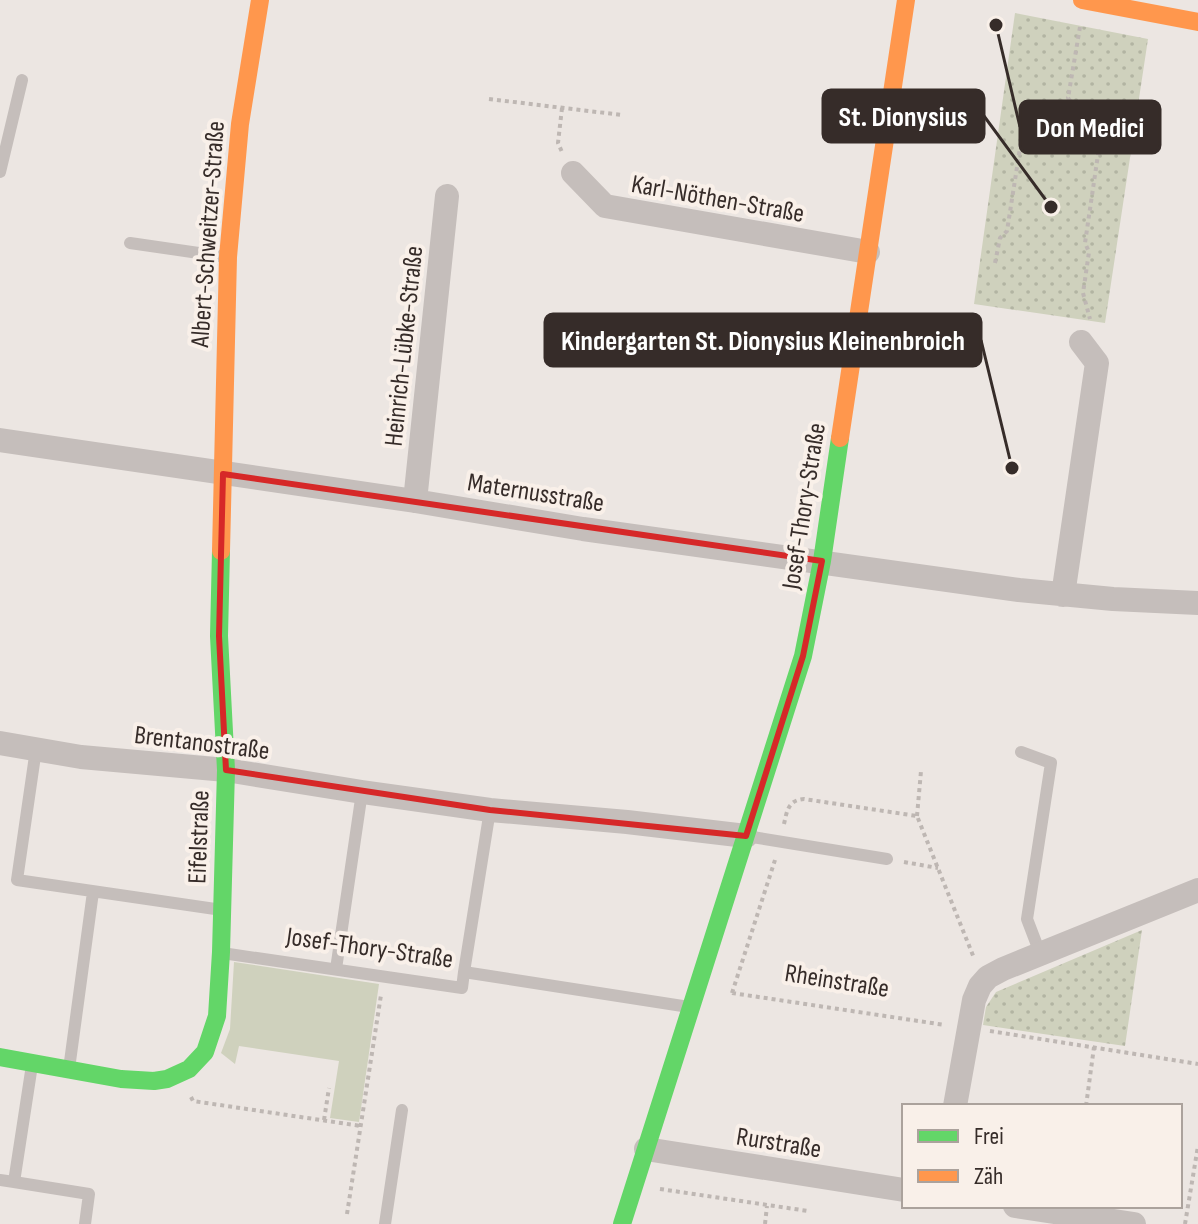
<svg xmlns="http://www.w3.org/2000/svg" width="1198" height="1224" font-family="'Sofia Sans Condensed',sans-serif">
  <style>
    .grass { fill: #cfd1bd }
    .park { fill: url(#park-dots) }
    .lines { fill: none; stroke-linecap: round; stroke-linejoin: round }
    .path { stroke: #beb7b3; stroke-width: 4; stroke-dasharray: 4 4; stroke-linecap: butt }
    .lane { stroke: #c5bebb; stroke-width: 12 }
    .street { stroke: #c5bebb; stroke-width: 24 }
    .fast { stroke: #63d668; stroke-width: 18 }
    .slow { stroke: #ff974d; stroke-width: 18 }
    .marked { fill: none; stroke: #d62828; stroke-width: 6; stroke-linejoin: round }
    .labels { text-anchor: middle; stroke-width: 8; stroke-linejoin: round; paint-order: stroke }
    .street-label { font-size: 26px; fill: #362c29; stroke: #f9f0e9 }
    .leader { fill: none; stroke: #362c29; stroke-width: 3 }
    .callout-dot { fill: #362c29; stroke: #f9f0e9; stroke-width: 3 }
    .callout { fill: #362c29; stroke: #362c29; stroke-width: 3 }
    .callout-label { font-size: 28px; text-anchor: middle; font-weight: bold; fill: #fff }
  </style>
  <defs>
    <pattern id="park-dots" width="8" height="8" patternUnits="userSpaceOnUse" patternTransform="scale(2)"><rect width="8" height="8" fill="#cfd1bd"/><path d="M2 2h.1M6 6h.1" fill="none" stroke="#b2b4a2" stroke-width="1.8" stroke-linecap="round"/></pattern>
  </defs>
  <rect width="100%" height="100%" fill="#ece6e2"/>
  <path class="grass" d="M234 962 379 984 359 1122 330 1118 339 1061 239 1046 235 1064 221 1053 230 1029Z"/>
  <path class="park" d="M1015 13 1148 39 1105 323 974 304Z
    M1142 930 1125 1046 983 1025 986 1007 996 992Z"/>
  <g class="lines">
    <path class="path" d="M1080 27 1068 98 1100 141 1085 243 1089 252 1083 293 1090 319
      M489 99 622 115
      M562 108 558 143 562 152
      M995 263 1000 238 1007 231 1023 129 1068 98
      M917 816 921 771
      M784 824C787 811 788 800 804 799L917 816 974 958
      M904 862 938 868
      M732 993 775 860
      M732 993 945 1025
      M990 1031 1198 1064
      M191 1097 193 1101 361 1126
      M1086 1106 1094 1047
      M324 1120 329 1088
      M660 1189 808 1211
      M347 1214 381 995
      M765 1224 767 1206
      M1185 1224 1198 1146"/>
    <path class="lane" d="M0 172 22 80
      M130 243 226 257
      M36 749 17 880 222 910
      M1021 752 1051 763 1027 919 1040 953
      M746 836 887 859
      M222 953 462 988 464 972 689 1007
      M336 969 362 792
      M464 972 490 810
      M69 1069 93 892
      M0 1180 14 1182 32 1065
      M14 1182 89 1194 85 1224
      M385 1224 402 1110"/>
    <path class="street" d="M573 173 605 206 868 252
      M0 440 415 501 583 529 1019 590 1113 599 1198 603
      M415 501 447 196
      M1063 595 1097 363 1081 342
      M0 743 81 757 226 770 362 792 490 810 627 822 746 836
      M955 1106 974 1000 980 986 988 977 1003 969 1198 890
      M646 1149 904 1190
      M1015 1206 1134 1224"/>
    <path class="fast" d="M0 1057 121 1079 154 1081 167 1079 189 1069 205 1052 217 1016 221 952 226 770 219 636 221 551
      M622 1224 803 656 822 561 840 438"/>
    <path class="slow" d="M1082 0 1198 22
      M840 438 906 0
      M221 551 228 257 240 124 260 0"/>
  </g>
  <path class="marked" d="M223 474 822 561 803 656 746 836 490 810 226 770 219 636Z"/>
  <g class="labels">
    <g class="street-label">
      <text transform="translate(718 198) rotate(10)" y="9">Karl-Nöthen-Straße</text>
      <text transform="translate(207 234) rotate(-86)" y="9">Albert-Schweitzer-Straße</text>
      <text transform="translate(403 346) rotate(-84)" y="9">Heinrich-Lübke-Straße</text>
      <text transform="translate(536 492) rotate(9)" y="9">Maternusstraße</text>
      <text transform="translate(803 506) rotate(-81)" y="9">Josef-Thory-Straße</text>
      <text transform="translate(202 742) rotate(7)" y="9">Brentanostraße</text>
      <text transform="translate(198 837) rotate(-88)" y="9">Eifelstraße</text>
      <text transform="translate(370 947) rotate(8)" y="9">Josef-Thory-Straße</text>
      <text transform="translate(837 980) rotate(9)" y="9">Rheinstraße</text>
      <text transform="translate(779 1142) rotate(9)" y="9">Rurstraße</text>
    </g>
  </g>
  <path class="leader" d="M1051 207L984 116M996 25L1020 127M1012 468L981 340"/>
  <g class="callout-dot">
    <circle cx="1051" cy="207" r="8"/>
    <circle cx="996" cy="25" r="8"/>
    <circle cx="1012" cy="468" r="8"/>
  </g>
  <g class="callout">
    <rect x="823" y="90" width="161" height="52" rx="8"/>
    <rect x="1020" y="101" width="140" height="52" rx="8"/>
    <rect x="545" y="314" width="436" height="52" rx="8"/>
  </g>
  <g class="callout-label">
    <text x="903" y="126">St. Dionysius</text>
    <text x="1090" y="137">Don Medici</text>
    <text x="763" y="350">Kindergarten St. Dionysius Kleinenbroich</text>
  </g>
  <rect x="902" y="1104" width="280" height="104" fill="#f9f0e9" stroke="#aba29c" stroke-width="2"/>
  <rect x="918" y="1130" width="40" height="12" fill="#63d668" stroke="#aba29c" stroke-width="2"/>
  <text x="974" y="1144" font-size="24" fill="#362c29">Frei</text>
  <rect x="918" y="1170" width="40" height="12" fill="#ff974d" stroke="#aba29c" stroke-width="2"/>
  <text x="974" y="1184" font-size="24" fill="#362c29">Zäh</text>
</svg>
